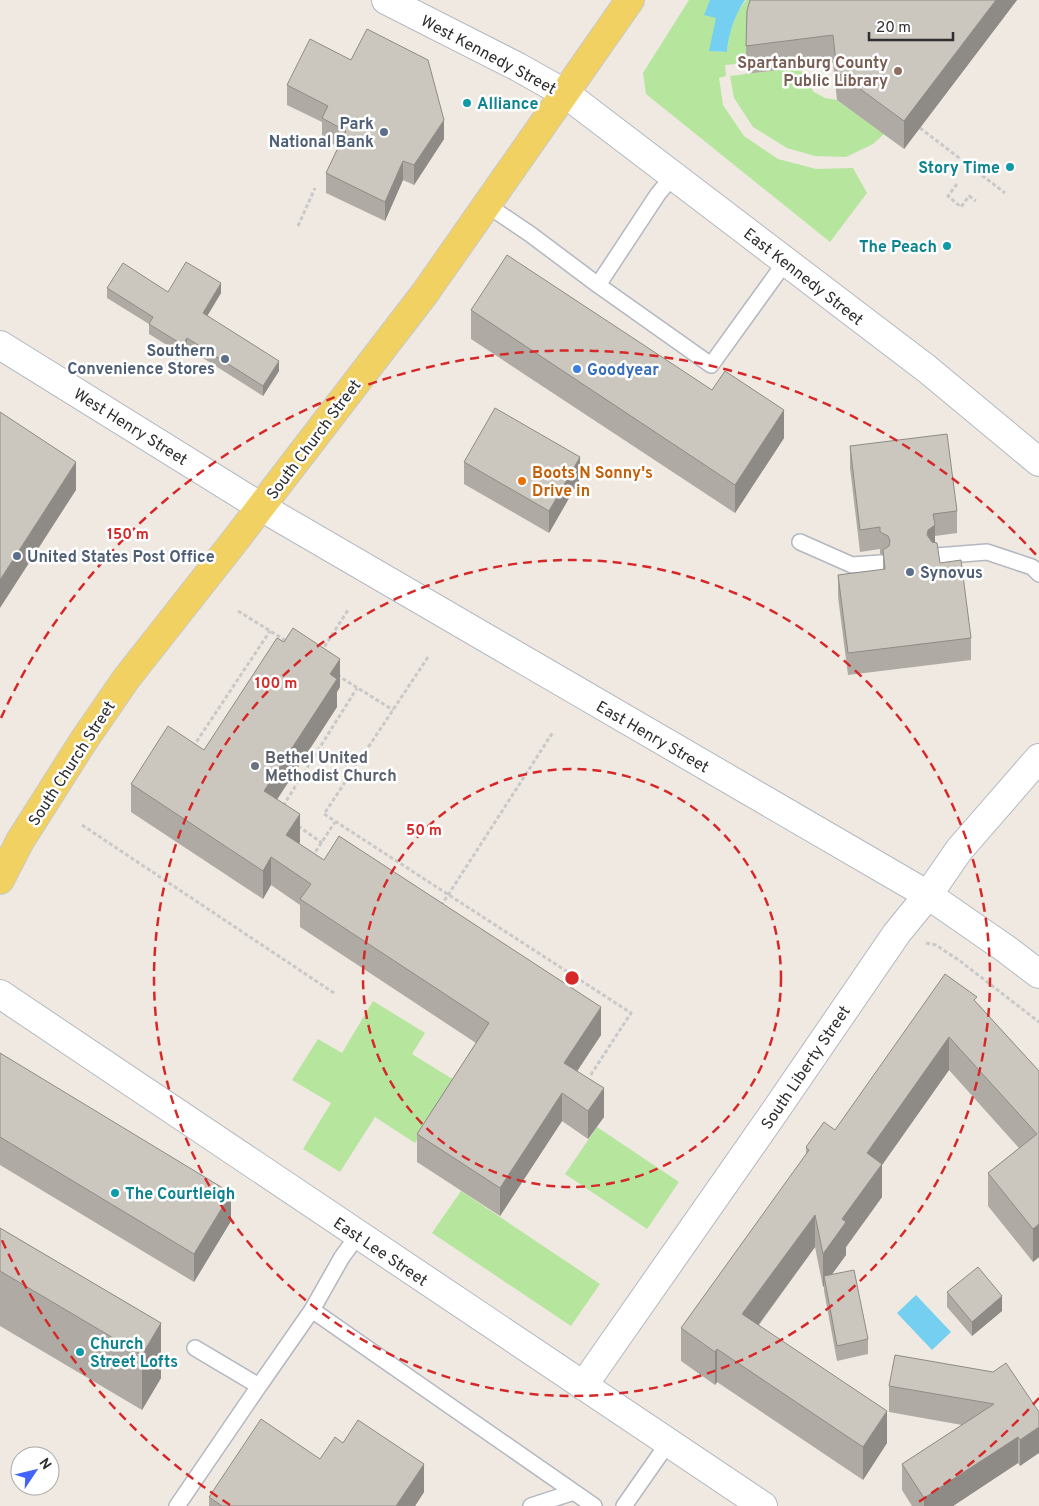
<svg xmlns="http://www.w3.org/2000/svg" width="1039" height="1506" font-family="Overpass,sans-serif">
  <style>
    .green { fill: #b6e59e }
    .water { fill: #75cff0 }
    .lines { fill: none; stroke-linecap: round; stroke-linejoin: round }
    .lane-casing { stroke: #b4b7c1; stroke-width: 18 }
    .street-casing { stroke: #b4b7c1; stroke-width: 30 }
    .secondary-casing { stroke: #b4b7c1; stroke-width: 30 }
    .primary-casing { stroke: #c9c9c9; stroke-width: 30 }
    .path { stroke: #c9c9c9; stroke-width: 3; stroke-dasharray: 4 2.5; stroke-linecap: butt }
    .lane { stroke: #fff; stroke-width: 15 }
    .street { stroke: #fff; stroke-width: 28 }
    .secondary { stroke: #fff; stroke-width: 28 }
    .primary { stroke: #f2d163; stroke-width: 28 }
    .wall { fill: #afaba4 }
    .shaded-wall { fill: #8e8b86 }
    .building { fill: #cbc7bf; stroke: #8e8b86 }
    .ring { fill: none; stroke: #d62828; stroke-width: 2.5; stroke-dasharray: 9 6 }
    .education-dot { fill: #8d6e63; stroke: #fff; stroke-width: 2 }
    .culture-dot { fill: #0f9aa8; stroke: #fff; stroke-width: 2 }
    .service-dot { fill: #5c6f8a; stroke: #fff; stroke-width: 2 }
    .shop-dot { fill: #3f7fe0; stroke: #fff; stroke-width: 2 }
    .food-dot { fill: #e8710a; stroke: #fff; stroke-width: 2 }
    .worship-dot { fill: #6b7280; stroke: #fff; stroke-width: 2 }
    .labels { text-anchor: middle; stroke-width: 5; stroke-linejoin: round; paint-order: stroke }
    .street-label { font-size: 16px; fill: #2e2e2e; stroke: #fff }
    .education-label { font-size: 16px; font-weight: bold; fill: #785e54; stroke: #fff; text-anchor: end }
    .culture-label { font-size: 16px; font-weight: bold; fill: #0d838f; stroke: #fff; text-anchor: start }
    .service-label { font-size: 16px; font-weight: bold; fill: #4e5e75; stroke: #fff; text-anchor: end }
    .shop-label { font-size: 16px; font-weight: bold; fill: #366cbe; stroke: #fff; text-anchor: start }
    .food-label { font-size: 16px; font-weight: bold; fill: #c56008; stroke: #fff; text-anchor: start }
    .worship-label { font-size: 16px; font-weight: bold; fill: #5b616d; stroke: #fff; text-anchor: start }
    .centre { fill: #d62828; stroke: #fff; stroke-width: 2.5 }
    .ring-label { font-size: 15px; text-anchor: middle; font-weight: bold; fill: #d62828; stroke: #fff; stroke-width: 5; stroke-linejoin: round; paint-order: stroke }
  </style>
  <rect width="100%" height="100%" fill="#efe9e1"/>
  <path class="green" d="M689 0H711L717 18 710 51 727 52 730 32 737 13 746 0H767L746 63 725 65 726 76 719 78 723 105 744 136 778 159 816 169 853 168 867 193 830 242 646 94 643 73Z
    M800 67 805 80 814 92 825 98 837 100 884 134 873 144 846 157 815 156 787 148 753 127 734 98 730 76Z
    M373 1001 425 1033 412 1054 454 1080 415 1143 375 1117 340 1172 303 1149 331 1103 292 1080 318 1039 342 1053Z
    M597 1127 679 1182 647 1229 565 1174Z
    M461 1191 600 1284 571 1326 432 1233Z"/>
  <path class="water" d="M710 0H745C734 17 729 32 727 52L709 51 716 18 704 15Z
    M916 1295 951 1332 932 1350 897 1313Z"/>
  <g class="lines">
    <g class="lane-casing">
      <path id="lane" d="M673 176 658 194 598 285 711 365 786 261
        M487 205 530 234 598 285
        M800 542 852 565 881 563
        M936 556 987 552 1032 567 1039 574
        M358 1235 342 1257 312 1310 594 1506
        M195 1348 259 1386 312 1310
        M177 1506 259 1386
        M531 1506 574 1492
        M624 1506 668 1443"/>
    </g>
    <g class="street-casing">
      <path id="street" d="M386 0 518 67 566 94
        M0 994 763 1506
        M583 1386 773 1114 897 933 928 895 959 850 1039 758"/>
    </g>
    <g class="secondary-casing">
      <path id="secondary" d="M566 94 927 369 1039 462
        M0 345 261 507 928 895 1006 949 1039 974"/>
    </g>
    <g class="primary-casing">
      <path id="primary" d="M0 880 20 841 84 740 126 679 233 543 425 293 630 0"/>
    </g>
    <path class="path" d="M920 128 1005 193
      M957 184 948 196 961 207 969 196 976 201
      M298 226 315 188
      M238 611 288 642
      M321 652 348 610
      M428 657 324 814 631 1013 590 1076
      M337 675 393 710
      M193 747 270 631
      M283 806 357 688
      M82 825 334 993
      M298 826 322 843
      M312 857 335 822
      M441 906 553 732
      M926 943 936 945 960 961 1039 1022"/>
    <use href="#lane" class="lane"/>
    <use href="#street" class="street"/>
    <use href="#secondary" class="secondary"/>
    <use href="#primary" class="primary"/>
  </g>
  <path class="wall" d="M750 0H1017L904 149 837 100 833 63 746 74V46Z
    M287 85 444 139 414 185 403 180 385 221 326 193V173L338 147 322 138V122L287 105Z
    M107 288 168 292 221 293 207 316 279 371 263 396 187 348 183 355 149 334V324L107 298Z
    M471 310 784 438 735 513 471 339Z
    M850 446 957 511V533L935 536V543L940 563 971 638V660L848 675 838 597V575L883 570V555L880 554V549L860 552 850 468Z
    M464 462 580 479 549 533 464 484Z
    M340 687 337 692V707L277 800 300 842 299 844 601 1035 577 1071 604 1117 588 1139 562 1121 500 1216 417 1162V1134L476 1043 300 927V905L271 885 263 899 131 812V784Z
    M977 1003 1039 1071V1257L1033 1262 988 1206V1173L1019 1148 949 1070 882 1165V1197L846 1247V1255L832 1274 868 1339V1354L837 1361 824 1291V1286L823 1287 815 1247 759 1325 887 1443 863 1480 717 1382 715 1385 681 1361V1328L806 1155V1147L835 1130Z
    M0 1053 231 1221 194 1282 0 1165Z
    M0 1228 161 1323V1378L142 1410 0 1326Z
    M947 1292 1002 1311 972 1336 947 1307Z
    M889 1386 1039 1412 1020 1466 1018 1463 953 1506H912L902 1490V1464L962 1425 889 1412Z
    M320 1459 424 1492 415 1506H209V1497Z"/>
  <path class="shaded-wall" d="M996 0H1017L904 149V121Z
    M444 120V139L414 185V165Z
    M403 161V180L385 221V202Z
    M221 283V293L203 323V313Z
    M187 338V348L183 355V345Z
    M279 361V371L263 396V386Z
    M784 410V438L735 513V485Z
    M580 457V479L549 533V511Z
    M76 462V490L0 608V580Z
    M935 525V547L927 535 928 530Z
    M340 659V687L337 692V707L264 819V791L330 674Z
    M300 814V842L286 863V835Z
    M271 857V885L263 899V871Z
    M601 1007V1035L564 1091V1063Z
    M949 1037V1070L882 1165V1197L846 1247V1255L825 1284 824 1276V1286L823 1287V1254L842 1219 867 1153Z
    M604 1088V1117L588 1139V1111Z
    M562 1093V1121L500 1216V1188Z
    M231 1193V1221L194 1282V1254Z
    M815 1215V1247L742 1347V1314Z
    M1039 1224V1257L1033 1262V1229Z
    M1002 1296V1311L972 1336V1322Z
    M161 1323V1378L142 1410V1355Z
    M717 1349V1382L715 1385V1352Z
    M887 1411V1443L863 1480V1447Z
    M1039 1427V1453L1020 1466V1440Z
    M1018 1437V1463L953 1506H924V1498Z
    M424 1464V1492L415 1506H396Z"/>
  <path class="building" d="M750 0H996L904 121 837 72 833 35 746 46 747 11Z
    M367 29 428 60 444 120 414 165 403 161 385 202 326 173 346 131 322 118 328 106 287 85 310 39 351 60Z
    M507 255 712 390 725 371 784 410 735 485 471 310Z
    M186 262 221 283 203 313 279 361 263 386 187 338 183 345 149 324 153 317 107 288 123 263 168 292Z
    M495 408 580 457 549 511 464 462Z
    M0 412 76 462 0 580Z
    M947 434 957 511 933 514 935 525 928 530 927 535 932 542 937 543 940 563 961 560 971 638 848 653 838 575 885 569 883 550 889 546 890 541 888 536 880 532V527L860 530 850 446Z
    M293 628 340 659 330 674 337 679 264 791 300 814 286 835 324 860 339 836 601 1007 564 1063 604 1088 588 1111 562 1093 500 1188 417 1134 489 1023 300 899 311 884 271 857 263 871 131 784 168 726 204 750 277 638 284 642Z
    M945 974 977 997 974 1000 1039 1071V1224L1033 1229 988 1173 1037 1134 949 1037 867 1153 882 1164 842 1219 846 1222 823 1254 815 1215 742 1314 887 1411 863 1447 717 1349 715 1352 681 1328 809 1150 806 1147 824 1122 835 1130Z
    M0 1053 231 1193 194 1254 0 1137Z
    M0 1228 161 1323 142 1355 0 1271Z
    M978 1267 1002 1296 972 1322 947 1292Z
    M854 1270 868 1339 837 1346 824 1276Z
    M895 1355 993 1372 1006 1363 1039 1412V1427L1020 1440 1018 1437 924 1498 902 1464 994 1404 889 1386Z
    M261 1419 320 1459 335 1437 343 1443 358 1420 424 1464 396 1506H222L209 1497Z"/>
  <g class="ring">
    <circle cx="572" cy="978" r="209"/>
    <circle cx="572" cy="978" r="418"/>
    <path d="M1039 1398A628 628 0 0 1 914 1505M230 1505A628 628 0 0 1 1 1238M1 718A628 628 0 0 1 1039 558"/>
  </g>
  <circle class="education-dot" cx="898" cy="71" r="5"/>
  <g class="culture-dot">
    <circle cx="467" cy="103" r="5"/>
    <circle cx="1010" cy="167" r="5"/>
    <circle cx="947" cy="246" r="5"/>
    <circle cx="115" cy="1193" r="5"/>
    <circle cx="80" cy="1352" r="5"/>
  </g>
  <g class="service-dot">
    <circle cx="384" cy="132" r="5"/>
    <circle cx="225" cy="359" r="5"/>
    <circle cx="17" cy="556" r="5"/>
    <circle cx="910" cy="572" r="5"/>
  </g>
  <circle class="shop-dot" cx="577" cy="369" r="5"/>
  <circle class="food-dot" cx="522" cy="481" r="5"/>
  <circle class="worship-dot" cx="255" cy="766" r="5"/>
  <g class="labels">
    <g class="street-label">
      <text transform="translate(489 54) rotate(28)" y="6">West Kennedy Street</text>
      <text transform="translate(804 276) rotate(38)" y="6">East Kennedy Street</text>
      <text transform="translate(131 426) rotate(32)" y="6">West Henry Street</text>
      <text transform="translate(313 439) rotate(-53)" y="6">South Church Street</text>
      <text transform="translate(653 736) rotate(30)" y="6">East Henry Street</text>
      <text transform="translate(71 763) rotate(-57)" y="6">South Church Street</text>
      <text transform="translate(805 1067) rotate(-56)" y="6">South Liberty Street</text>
      <text transform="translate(381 1251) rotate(34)" y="6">East Lee Street</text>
    </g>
    <g class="education-label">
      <text x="888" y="68">Spartanburg County<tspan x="888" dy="18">Public Library</tspan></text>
    </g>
    <g class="culture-label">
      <text x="477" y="109">Alliance</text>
      <text x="1000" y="173" text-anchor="end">Story Time</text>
      <text x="937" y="252" text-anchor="end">The Peach</text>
      <text x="125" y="1199">The Courtleigh</text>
      <text x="90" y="1349">Church<tspan x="90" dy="18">Street Lofts</tspan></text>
    </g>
    <g class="service-label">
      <text x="374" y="129">Park<tspan x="374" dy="18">National Bank</tspan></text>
      <text x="215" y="356">Southern<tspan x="215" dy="18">Convenience Stores</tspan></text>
      <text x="27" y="562" text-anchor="start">United States Post Office</text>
      <text x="920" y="578" text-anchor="start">Synovus</text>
    </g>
    <g class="shop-label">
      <text x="587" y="375">Goodyear</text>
    </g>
    <g class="food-label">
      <text x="532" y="478">Boots N Sonny's<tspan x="532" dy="18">Drive in</tspan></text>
    </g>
    <g class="worship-label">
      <text x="265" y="763">Bethel United<tspan x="265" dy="18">Methodist Church</tspan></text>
    </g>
  </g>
  <circle cx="572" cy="978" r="8" class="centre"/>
  <g class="ring-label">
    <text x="128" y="539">150 m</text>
    <text x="276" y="688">100 m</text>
    <text x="424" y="835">50 m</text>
  </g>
  <g transform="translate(35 1471) rotate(55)"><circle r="24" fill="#ffffff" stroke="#ababab"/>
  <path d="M0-4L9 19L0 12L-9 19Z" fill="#4264fb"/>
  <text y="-8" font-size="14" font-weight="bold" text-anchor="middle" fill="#2e2e2e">N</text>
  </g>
  <path d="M869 32v8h84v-8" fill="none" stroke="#2e2e2e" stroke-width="2.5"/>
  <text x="876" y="32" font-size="15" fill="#2e2e2e" stroke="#ffffff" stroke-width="4" paint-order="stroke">20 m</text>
</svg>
